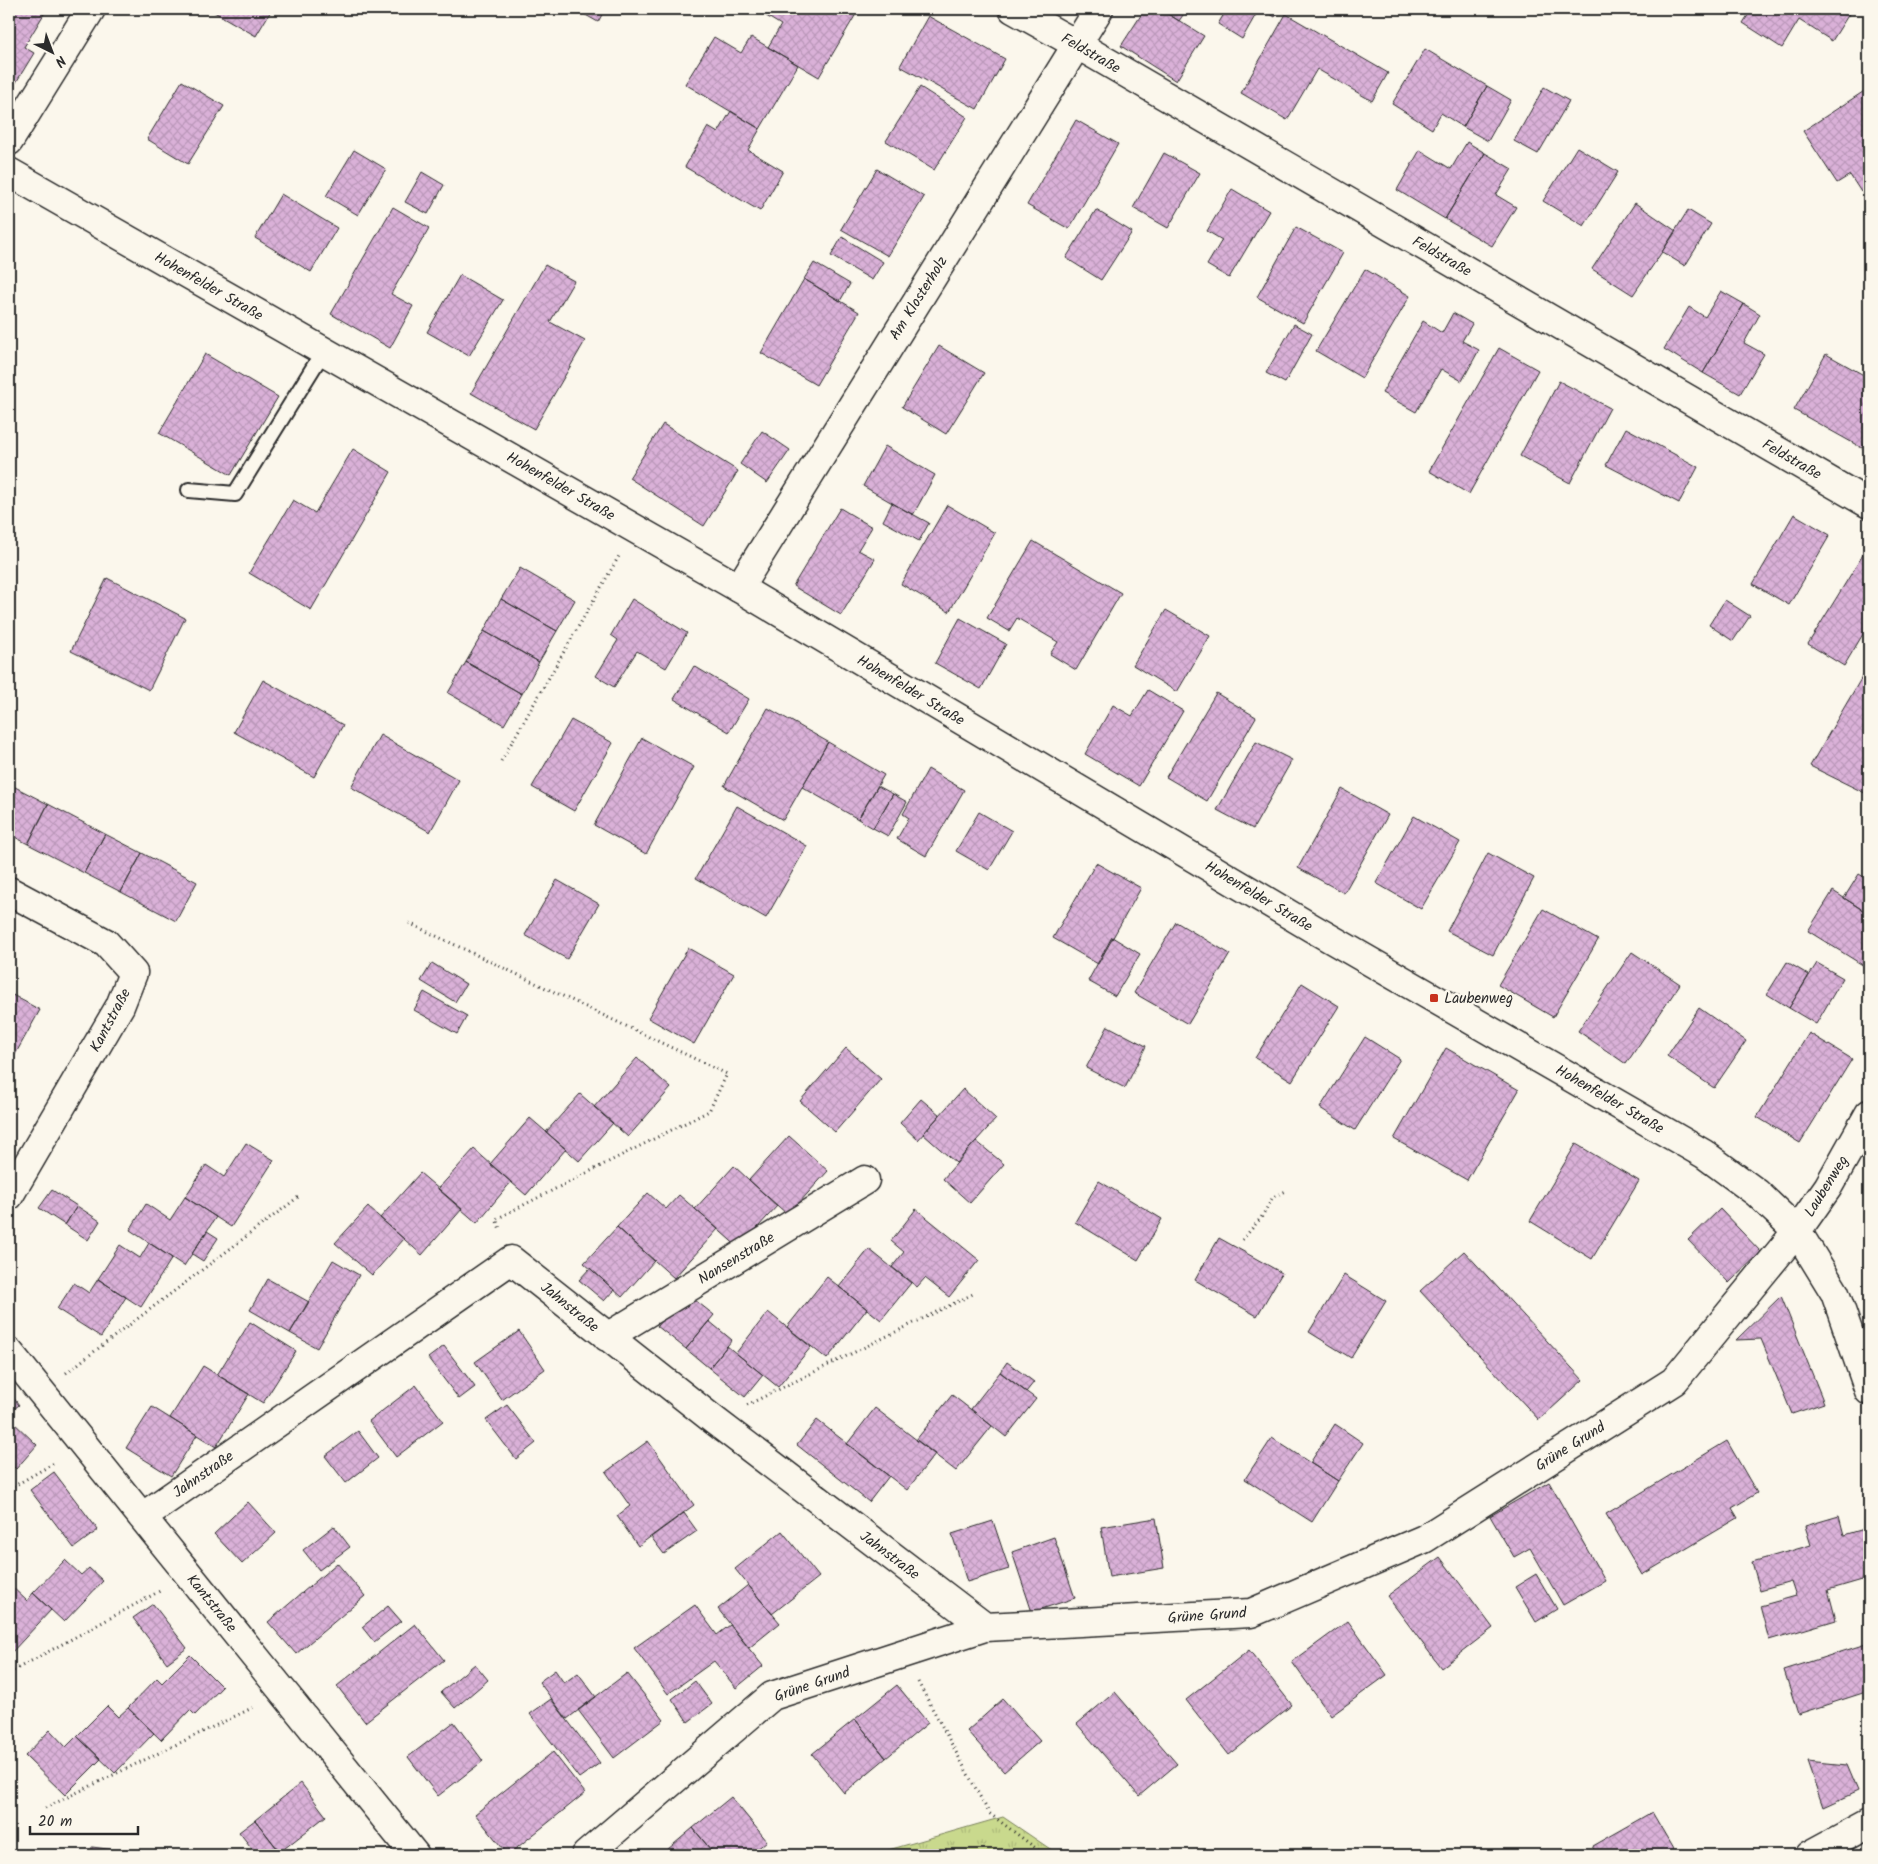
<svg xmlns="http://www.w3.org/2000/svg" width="1878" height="1864" font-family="Kalam,sans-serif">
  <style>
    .park { fill: url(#park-tufts); stroke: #7a825c }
    .building { fill: url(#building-cross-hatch); stroke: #2b2b2b }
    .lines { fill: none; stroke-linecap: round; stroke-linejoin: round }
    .service-casing { stroke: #2b2b2b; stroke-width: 18 }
    .minor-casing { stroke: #2b2b2b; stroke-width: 31 }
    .tertiary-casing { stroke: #2b2b2b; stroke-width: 31 }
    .path { stroke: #2b2b2b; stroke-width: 3; stroke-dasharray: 1 4; stroke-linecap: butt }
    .service { stroke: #fbf7ec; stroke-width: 14 }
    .minor { stroke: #fbf7ec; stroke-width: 28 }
    .tertiary { stroke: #fbf7ec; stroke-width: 28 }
    .poi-dot { fill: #c8321e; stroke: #fbf7ec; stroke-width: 2 }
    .labels { text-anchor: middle; stroke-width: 4.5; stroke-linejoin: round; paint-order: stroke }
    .street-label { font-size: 15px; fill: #2b2b2b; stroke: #fbf7ec }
    .poi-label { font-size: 15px; fill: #2b2b2b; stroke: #fbf7ec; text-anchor: start }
  </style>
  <defs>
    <pattern id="park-tufts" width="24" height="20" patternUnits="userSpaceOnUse" patternTransform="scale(1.25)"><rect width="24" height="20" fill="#c9d98d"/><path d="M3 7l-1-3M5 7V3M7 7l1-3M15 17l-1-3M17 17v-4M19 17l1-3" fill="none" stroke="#adba7a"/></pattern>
    <pattern id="building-cross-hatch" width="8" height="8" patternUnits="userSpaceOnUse" patternTransform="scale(1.25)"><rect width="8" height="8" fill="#dab1d8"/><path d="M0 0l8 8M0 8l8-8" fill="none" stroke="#bb98ba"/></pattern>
  </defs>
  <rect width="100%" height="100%" fill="#fbf7ec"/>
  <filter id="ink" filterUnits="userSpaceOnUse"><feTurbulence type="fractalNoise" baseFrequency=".02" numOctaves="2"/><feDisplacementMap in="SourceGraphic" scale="10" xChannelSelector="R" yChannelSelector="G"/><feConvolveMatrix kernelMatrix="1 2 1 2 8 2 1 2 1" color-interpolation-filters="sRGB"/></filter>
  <g filter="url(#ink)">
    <path class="park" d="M1003 1817 1059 1855H871Z"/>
    <path class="building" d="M9 9H47L24 47 34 53 9 94Z
      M209 9H272L256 36Z
      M575 9H605L598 22Z
      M767 9H859L819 77 768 47 781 25 763 14Z
      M1145 9H1160L1204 36 1176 81 1121 46Z
      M1160 9H1187L1179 21Z
      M1227 9H1259L1242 39 1218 24Z
      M1262 9H1280L1275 17Z
      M1752 9H1852L1832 41 1799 20 1782 48 1743 23Z
      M1286 14 1388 73 1372 101 1317 69 1287 120 1241 93Z
      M928 16 1005 59 977 109 900 66Z
      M714 37 741 53 751 37 798 65 760 129 685 84Z
      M1425 49 1487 86 1463 127 1441 113 1432 129 1392 104Z
      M182 81 224 106 188 164 147 139Z
      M1487 86 1511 100 1488 141 1463 127Z
      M920 87 967 117 934 170 886 141Z
      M1544 87 1569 101 1538 154 1514 141Z
      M1869 88V187L1861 192 1850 175 1837 183 1803 131Z
      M731 111 760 129 748 150 783 171 760 211 685 167 708 127 718 133Z
      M1076 120 1118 144 1069 229 1027 205Z
      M1467 142 1485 153 1445 219 1397 190 1420 150 1451 169Z
      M1577 147 1618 172 1584 226 1543 201Z
      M354 150 386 169 358 215 326 196Z
      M1164 153 1200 173 1168 228 1133 208Z
      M1485 153 1512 169 1496 195 1516 207 1492 246 1445 219Z
      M877 169 924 197 888 256 841 229Z
      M422 172 444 185 428 214 405 202Z
      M1232 189 1269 211 1229 278 1207 265 1222 240 1207 231Z
      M281 194 337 228 311 272 255 238Z
      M1635 203 1676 231 1633 295 1592 269Z
      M393 207 429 228 391 294 413 306 390 348 331 314Z
      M1096 210 1132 232 1101 280 1066 258Z
      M1688 210 1711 224 1685 266 1662 252Z
      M1296 227 1343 253 1303 323 1257 297Z
      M842 237 883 262 872 280 831 256Z
      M814 263 850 284 840 301 804 279Z
      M545 265 574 281 550 322 585 341 534 429 471 393Z
      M1365 269 1410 296 1362 378 1316 351Z
      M460 275 503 300 469 356 427 332Z
      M804 279 859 312 816 385 761 353Z
      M1721 291 1744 304 1703 373 1664 349 1689 307 1705 317Z
      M1744 304 1760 314 1744 343 1764 354 1740 394 1703 373Z
      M1453 313 1472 324 1462 341 1479 350 1462 381 1441 369 1416 412 1382 393 1423 321 1442 333Z
      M1294 324 1312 334 1285 383 1266 373Z
      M939 346 984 373 946 434 902 407Z
      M1499 348 1538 370 1469 494 1429 471Z
      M205 354 278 397 231 475 159 433Z
      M1826 354 1869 378V435L1862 448 1794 410Z
      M1559 381 1610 408 1570 483 1520 456Z
      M663 424 738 471 704 526 629 478Z
      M1626 428 1698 467 1679 503 1606 465Z
      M762 431 790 450 767 483 740 464Z
      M885 446 935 475 913 515 863 486Z
      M353 449 391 472 311 610 249 573 293 500 315 513Z
      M892 503 929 523 919 541 883 521Z
      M947 505 995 533 949 612 901 584Z
      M840 508 872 527 858 550 875 559 841 615 793 586Z
      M1794 514 1830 535 1789 605 1753 584Z
      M1033 541 1121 593 1076 670 1050 654 1058 642 1017 618 1009 631 987 618Z
      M1864 553 1869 556V624L1844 666 1808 644Z
      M520 568 575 600 557 631 501 599Z
      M107 578 185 618 149 690 71 651Z
      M501 599 557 631 539 662 484 631Z
      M632 599 687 633 666 668 637 651 614 687 596 676 618 640 611 635Z
      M1725 600 1750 616 1733 641 1709 625Z
      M1166 610 1210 636 1177 692 1133 665Z
      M960 618 1006 644 981 689 935 663Z
      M484 631 539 662 522 694 466 662Z
      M466 662 522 694 504 725 448 693Z
      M1869 665V795L1810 766Z
      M694 666 749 699 729 732 674 699Z
      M263 680 343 725 314 777 234 732Z
      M1148 690 1183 711 1139 786 1085 754 1113 705 1132 716Z
      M1216 693 1256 717 1207 801 1166 777Z
      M768 708 828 742 783 820 724 786Z
      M571 720 613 743 574 811 532 787Z
      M380 735 459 780 430 832 351 787Z
      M642 738 694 767 646 854 594 825Z
      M828 742 884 775 858 819 802 787Z
      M1256 742 1292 760 1253 829 1217 810Z
      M928 769 964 790 926 856 897 839 909 818 903 814Z
      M9 784 15 787 9 800Z
      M878 786 893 794 873 828 858 819Z
      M15 787 48 804 28 844 9 834V800Z
      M1342 789 1388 815 1344 893 1298 868Z
      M893 794 907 802 888 836 873 828Z
      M48 804 105 834 84 873 28 844Z
      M737 806 807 846 766 918 696 878Z
      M979 812 1012 831 989 870 956 851Z
      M1414 816 1460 842 1421 909 1376 883Z
      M105 834 142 853 121 892 84 873Z
      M142 853 197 882 176 921 121 892Z
      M1488 853 1534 878 1493 955 1447 931Z
      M1096 863 1141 888 1098 964 1053 938Z
      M1859 874 1869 880V914L1844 898Z
      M557 880 599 904 567 959 525 935Z
      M1833 891 1869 914V969L1808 931Z
      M1543 909 1598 940 1553 1017 1498 985Z
      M1176 922 1230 954 1188 1024 1134 993Z
      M1112 937 1140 954 1115 996 1088 981Z
      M688 948 734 974 694 1044 648 1018Z
      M1632 952 1680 984 1626 1064 1578 1031Z
      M1787 962 1809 975 1789 1008 1767 994Z
      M432 963 466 984 455 1002 421 981Z
      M1817 963 1843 978 1816 1024 1789 1008Z
      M1302 983 1339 1006 1292 1081 1255 1058Z
      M424 992 467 1016 457 1034 414 1010Z
      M9 993 40 1010 12 1060 9 1058Z
      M1699 1008 1746 1041 1714 1088 1667 1056Z
      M1108 1026 1146 1046 1125 1088 1086 1068Z
      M1809 1033 1852 1059 1800 1143 1757 1117Z
      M1365 1037 1400 1059 1355 1130 1320 1108Z
      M846 1048 881 1079 835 1132 800 1101Z
      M1446 1048 1519 1090 1467 1180 1394 1139Z
      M637 1058 671 1088 628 1137 594 1107Z
      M963 1089 996 1119 956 1163 923 1134Z
      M580 1094 613 1123 579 1161 546 1132Z
      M921 1099 940 1115 918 1140 900 1123Z
      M530 1118 566 1149 526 1195 490 1164Z
      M789 1136 828 1171 788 1215 749 1180Z
      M976 1141 1004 1164 970 1203 943 1179Z
      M246 1143 274 1160 231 1227 185 1197 206 1165 224 1177Z
      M1576 1144 1639 1181 1592 1259 1530 1221Z
      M474 1149 511 1182 477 1223 438 1189Z
      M734 1166 777 1206 739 1248 695 1209Z
      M420 1173 462 1209 422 1255 380 1218Z
      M1099 1181 1162 1219 1138 1260 1075 1222Z
      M52 1190 77 1206 65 1225 39 1208Z
      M648 1193 666 1209 679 1195 718 1229 674 1278 617 1227Z
      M185 1197 216 1217 184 1266 130 1230 146 1204 170 1220Z
      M77 1206 100 1221 88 1240 65 1225Z
      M368 1207 404 1239 372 1275 335 1243Z
      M916 1209 979 1260 949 1297 925 1278 917 1287 892 1267 904 1252 891 1241Z
      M1720 1209 1761 1252 1729 1283 1688 1240Z
      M617 1227 654 1261 622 1297 584 1263Z
      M207 1231 218 1238 203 1261 192 1254Z
      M1219 1238 1282 1273 1257 1316 1195 1280Z
      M149 1243 172 1258 141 1307 98 1279 120 1245 140 1258Z
      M869 1249 911 1283 881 1320 839 1287Z
      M1464 1251 1583 1380 1539 1420 1420 1291Z
      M333 1260 359 1275 317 1348 290 1333Z
      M590 1268 614 1290 604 1301 579 1280Z
      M1344 1275 1386 1301 1351 1358 1309 1332Z
      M827 1277 867 1309 827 1359 787 1327Z
      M98 1279 126 1297 101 1337 57 1309 74 1283 89 1293Z
      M268 1279 309 1302 290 1333 250 1310Z
      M1781 1296 1824 1403 1792 1414 1761 1339 1736 1340Z
      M695 1300 714 1315 686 1349 657 1326 667 1314Z
      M768 1312 811 1347 778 1387 736 1353Z
      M709 1321 732 1340 709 1368 686 1349Z
      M250 1322 296 1351 263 1403 217 1375Z
      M519 1331 545 1369 502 1400 475 1362Z
      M444 1346 475 1387 459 1399 428 1358Z
      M727 1346 763 1375 745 1397 709 1368Z
      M1007 1362 1034 1382 1026 1392 1000 1372Z
      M203 1366 249 1394 216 1447 170 1418Z
      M1000 1372 1036 1399 1006 1437 971 1409Z
      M416 1385 443 1421 396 1457 369 1421Z
      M9 1392 19 1405 9 1413Z
      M952 1395 992 1426 956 1471 916 1440Z
      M507 1405 536 1443 516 1459 486 1420Z
      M152 1407 197 1435 171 1476 126 1448Z
      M875 1408 935 1454 907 1490 847 1444Z
      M9 1418 37 1445 16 1469 9 1462Z
      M817 1420 889 1476 869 1502 797 1445Z
      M1335 1424 1363 1443 1338 1481 1310 1463Z
      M358 1431 378 1458 346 1483 325 1456Z
      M1272 1438 1338 1481 1312 1522 1245 1479Z
      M648 1441 694 1505 638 1546 617 1516 630 1506 606 1472Z
      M1727 1441 1757 1493 1732 1508 1738 1518 1642 1575 1606 1514Z
      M54 1472 98 1530 74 1548 30 1490Z
      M1549 1482 1605 1581 1563 1605 1530 1548 1514 1557 1490 1516Z
      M248 1502 276 1533 242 1564 214 1534Z
      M684 1513 697 1531 664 1554 651 1537Z
      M1839 1516 1844 1535 1864 1529 1869 1549V1578L1828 1590 1836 1620 1769 1640 1760 1606 1796 1596 1791 1581 1760 1590 1752 1562 1811 1545 1805 1526Z
      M1156 1518 1164 1568 1109 1577 1101 1527Z
      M993 1521 1009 1569 967 1582 952 1534Z
      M334 1526 350 1547 319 1570 303 1550Z
      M782 1531 819 1577 772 1614 735 1569Z
      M1054 1537 1075 1598 1032 1612 1012 1552Z
      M1440 1557 1493 1628 1441 1668 1387 1596Z
      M65 1560 81 1575 89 1568 103 1581 64 1622 33 1593Z
      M337 1563 365 1596 296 1654 268 1622Z
      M1536 1574 1557 1609 1536 1622 1515 1587Z
      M9 1584 27 1601 33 1593 51 1610 11 1653 9 1651Z
      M748 1585 780 1623 749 1648 718 1609Z
      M153 1604 187 1648 167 1663 133 1618Z
      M695 1605 717 1635 730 1625 763 1666 736 1688 714 1661 668 1694 634 1648Z
      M388 1606 401 1621 374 1642 362 1627Z
      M1348 1621 1387 1675 1331 1716 1292 1662Z
      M415 1624 444 1660 365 1722 337 1686Z
      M1869 1643V1691L1798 1714 1784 1670Z
      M1249 1650 1292 1705 1229 1755 1186 1700Z
      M190 1655 222 1687 195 1715 190 1710 161 1740 128 1708 157 1678 162 1683Z
      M475 1664 488 1680 455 1708 441 1692Z
      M555 1670 564 1683 578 1673 596 1697 567 1719 539 1682Z
      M627 1673 664 1720 614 1758 578 1710Z
      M695 1681 712 1704 688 1722 672 1699Z
      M897 1685 928 1723 886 1758 855 1719Z
      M1115 1692 1177 1764 1139 1796 1077 1724Z
      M551 1699 600 1763 579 1778 530 1714Z
      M1003 1699 1040 1741 1004 1772 967 1731Z
      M107 1706 118 1717 128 1708 154 1733 115 1773 77 1736Z
      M855 1719 886 1758 844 1793 812 1754Z
      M454 1722 483 1761 438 1796 408 1757Z
      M50 1730 66 1747 77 1736 101 1759 65 1795 25 1756Z
      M553 1752 585 1793 508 1855 475 1814Z
      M1807 1761 1847 1765 1858 1791 1823 1807Z
      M301 1783 326 1816 280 1852 255 1820Z
      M731 1797 767 1841 750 1855H715L693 1828Z
      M1652 1812 1677 1855H1597L1592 1846Z
      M255 1820 280 1852 276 1855H257L239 1832Z
      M693 1828 715 1855H661Z
      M92 1847 130 1852V1855H91Z"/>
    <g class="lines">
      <g class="service-casing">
        <path id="service" d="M189 490 235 494 323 352"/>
      </g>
      <g class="minor-casing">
        <path id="minor" d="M1013 9 1076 44 1869 504
          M9 141 91 9
          M739 588 1099 9
          M9 891 106 943 133 973 120 1006 9 1196
          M607 1337 865 1180
          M9 1352 415 1855
          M142 1517 511 1260 715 1421 985 1627
          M586 1855 772 1696 985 1627 1251 1613 1424 1539 1674 1381 1797 1231 1828 1187 1869 1114
          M1810 1855 1869 1823"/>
      </g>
      <g class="tertiary-casing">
        <path id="tertiary" d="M9 172 739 588 1312 928 1704 1154 1757 1193 1797 1231 1835 1293 1869 1391"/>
      </g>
      <path class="path" d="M501 761 619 556
        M409 923 727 1074 709 1111 496 1219 500 1229
        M1242 1240 1261 1218 1273 1197 1288 1190
        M66 1373 301 1195
        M747 1405 975 1293
        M9 1489 56 1462
        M9 1673 160 1591
        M918 1682 989 1813 1045 1855
        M45 1808 254 1707"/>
      <use href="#service" class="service"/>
      <use href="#minor" class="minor"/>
      <use href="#tertiary" class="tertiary"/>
    </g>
  </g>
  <rect class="poi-dot" x="1429" y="993" width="10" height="10" rx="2.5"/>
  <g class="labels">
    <g class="street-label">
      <text transform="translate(1091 53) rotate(30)" y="5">Feldstraße</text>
      <text transform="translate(1442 256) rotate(30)" y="5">Feldstraße</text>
      <text transform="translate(209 286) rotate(30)" y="5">Hohenfelder Straße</text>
      <text transform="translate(918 298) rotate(-58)" y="5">Am Klosterholz</text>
      <text transform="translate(1792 459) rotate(30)" y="5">Feldstraße</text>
      <text transform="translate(561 486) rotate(30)" y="5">Hohenfelder Straße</text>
      <text transform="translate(911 690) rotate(31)" y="5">Hohenfelder Straße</text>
      <text transform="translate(1259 896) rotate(31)" y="5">Hohenfelder Straße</text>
      <text transform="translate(110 1020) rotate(-62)" y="5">Kantstraße</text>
      <text transform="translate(1610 1099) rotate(30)" y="5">Hohenfelder Straße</text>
      <text transform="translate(1826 1186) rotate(-58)" y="5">Laubenweg</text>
      <text transform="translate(736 1258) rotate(-31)" y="5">Nansenstraße</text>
      <text transform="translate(570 1307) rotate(39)" y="5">Jahnstraße</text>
      <text transform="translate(1570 1446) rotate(-32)" y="5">Grüne Grund</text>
      <text transform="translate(203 1474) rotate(-35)" y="5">Jahnstraße</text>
      <text transform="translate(890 1555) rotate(37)" y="5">Jahnstraße</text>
      <text transform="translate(212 1603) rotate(51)" y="5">Kantstraße</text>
      <text transform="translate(1207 1615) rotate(-4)" y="5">Grüne Grund</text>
      <text transform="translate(812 1684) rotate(-19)" y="5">Grüne Grund</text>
    </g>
    <g class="poi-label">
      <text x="1444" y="1003">Laubenweg</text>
    </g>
  </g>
  <rect width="1878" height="1864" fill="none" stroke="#fbf7ec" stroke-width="30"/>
  <rect x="15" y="15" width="1848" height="1834" fill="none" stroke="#2b2b2b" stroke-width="2" filter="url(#ink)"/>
  <g transform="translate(52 52) rotate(138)" stroke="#fbf7ec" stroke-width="4" paint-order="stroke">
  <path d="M0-4L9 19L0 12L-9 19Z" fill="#2b2b2b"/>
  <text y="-8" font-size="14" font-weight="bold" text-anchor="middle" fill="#2b2b2b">N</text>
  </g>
  <path d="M30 1826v8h108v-8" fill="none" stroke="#2b2b2b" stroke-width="2.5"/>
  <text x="38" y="1826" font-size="15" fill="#2b2b2b" stroke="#fbf7ec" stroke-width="4" paint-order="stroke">20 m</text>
</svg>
